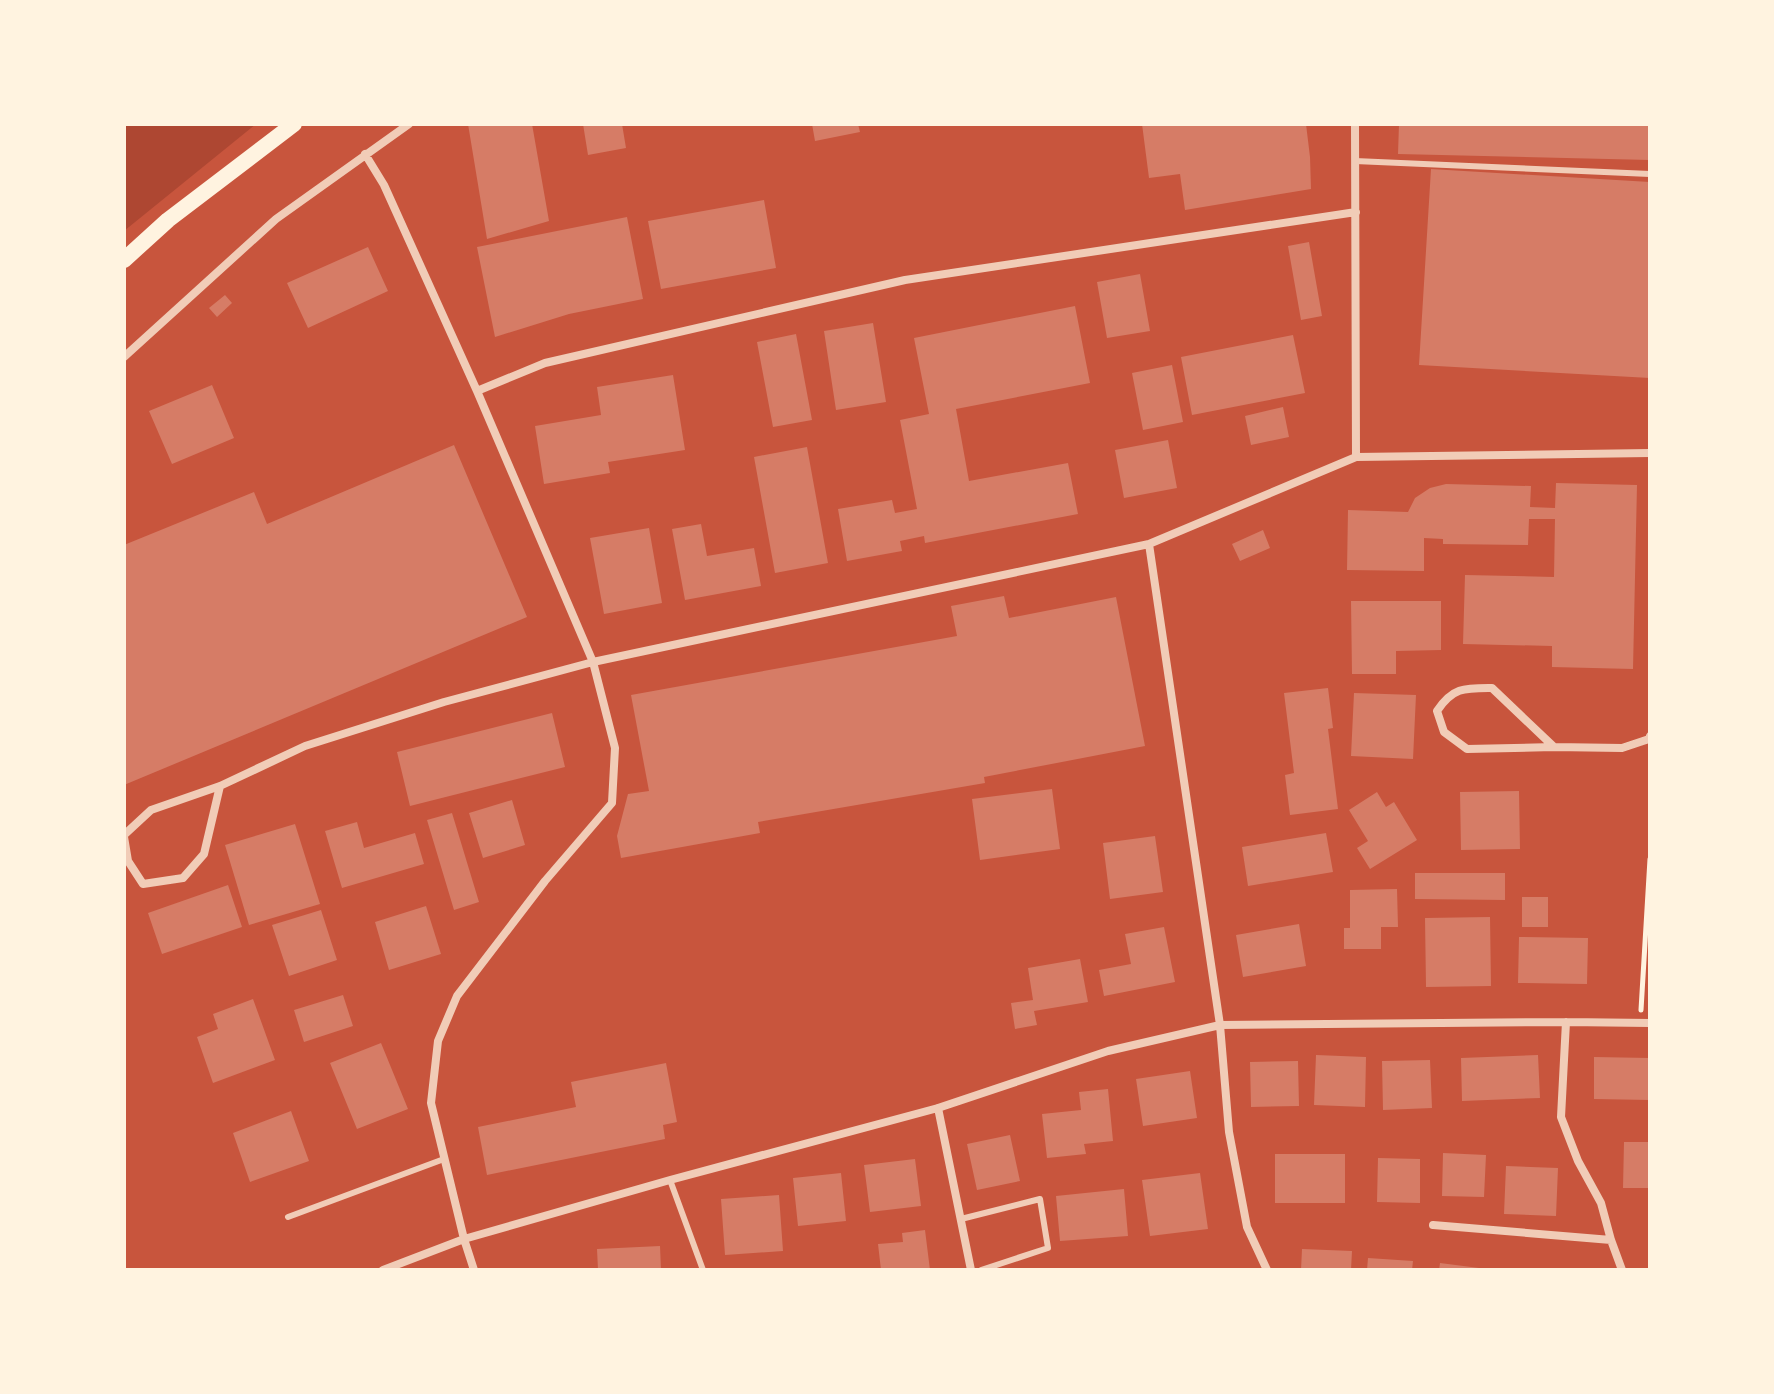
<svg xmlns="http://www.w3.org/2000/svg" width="1774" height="1394" font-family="Barlow,sans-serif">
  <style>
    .green { fill: #ae4732 }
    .building { fill: #d67c66 }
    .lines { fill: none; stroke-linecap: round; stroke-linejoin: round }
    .path { stroke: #fff3e0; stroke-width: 5 }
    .service { stroke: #f1ccb7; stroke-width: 6 }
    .minor { stroke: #f1ccb7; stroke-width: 8 }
    .secondary { stroke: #fff3e0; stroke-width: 16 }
  </style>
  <rect width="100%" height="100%" fill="#c8553d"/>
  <path class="green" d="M124 124H256L124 231Z"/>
  <path class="building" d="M468 124H532L549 221 487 239Z
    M583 124H622L626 148 588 155Z
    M812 124H858L860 132 815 141Z
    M1142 124H1306L1310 157 1311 189 1185 210 1180 174 1149 178Z
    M1399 124H1650V160L1398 154Z
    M1431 169 1650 182V378L1419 365Z
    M764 200 776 268 661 289 648 221Z
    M627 217 643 299 569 314 495 337 477 247Z
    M1309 242 1322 316 1301 320 1288 246Z
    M368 247 388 291 308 328 287 283Z
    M1140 274 1150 331 1107 338 1097 282Z
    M225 295 232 303 217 317 209 308Z
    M1075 306 1090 383 956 409 969 481 1068 463 1078 514 925 543 924 536 900 541 902 551 847 561 838 509 892 500 895 513 917 509 900 420 929 414 914 338Z
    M873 323 886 402 836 410 824 331Z
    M796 334 812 420 773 427 757 342Z
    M1293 335 1305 393 1192 415 1181 357Z
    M1172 365 1183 422 1143 430 1132 373Z
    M673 375 685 450 608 462 610 473 544 484 535 426 601 415 597 387Z
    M212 385 234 438 172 464 149 411Z
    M1283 407 1289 437 1251 445 1245 416Z
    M1168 440 1177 488 1124 498 1115 450Z
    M454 445 527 617 124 785V545L254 492 267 524Z
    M807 447 828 563 775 573 754 457Z
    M1556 483 1637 485 1633 669 1552 667V646L1463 644 1465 575 1554 577 1555 519H1529L1528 545 1443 544V539L1424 538V571L1347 570 1348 510 1408 512 1415 498 1430 488 1446 484 1531 486 1530 507 1555 508Z
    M701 524 707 556 754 548 761 586 685 600 672 529Z
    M649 528 662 603 604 614 590 538Z
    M1263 530 1270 548 1240 561 1232 544Z
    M1004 596 1009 618 1116 597 1145 746 984 777 985 783 758 822 760 833 621 858 617 836 628 794 649 791 631 695 957 636 951 606Z
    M1351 601H1441V650L1396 651V674H1352Z
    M1328 688 1333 728 1328 729 1338 809 1290 815 1285 775 1294 773 1284 693Z
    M1354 693 1416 695 1413 759 1351 756Z
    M552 713 565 767 410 806 397 752Z
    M1052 789 1060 849 980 860 972 799Z
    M1519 791 1520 849 1461 850 1460 792Z
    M1377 792 1386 807 1394 802 1417 840 1370 869 1357 848 1368 841 1349 810Z
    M512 800 525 845 483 858 469 813Z
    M452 813 479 902 454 910 427 820Z
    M357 822 364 848 415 833 424 864 342 888 325 831Z
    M295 824 320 904 249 925 225 845Z
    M1326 833 1333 872 1248 886 1242 847Z
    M1155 836 1163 892 1110 899 1103 843Z
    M1415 873H1505V900L1415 899Z
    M228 885 242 927 162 954 148 913Z
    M1397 889 1398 927H1381V949H1344V928H1350V890Z
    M1522 897H1548V927H1522Z
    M426 906 441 954 389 970 375 922Z
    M321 910 337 960 289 976 272 925Z
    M1490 917 1491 986 1426 987 1425 918Z
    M1299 924 1306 966 1243 977 1236 935Z
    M1164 927 1175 982 1104 996 1099 970 1131 964 1125 934Z
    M1519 937 1588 938 1587 984 1518 983Z
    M1080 959 1088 1002 1034 1011 1037 1025 1015 1029 1011 1003 1033 1000 1028 968Z
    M343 995 353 1026 304 1042 294 1010Z
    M253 999 275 1060 213 1083 197 1037 218 1029 213 1014Z
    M381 1043 408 1109 357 1129 330 1063Z
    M1316 1055 1366 1057 1365 1107 1314 1105Z
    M1538 1055 1540 1098 1462 1101 1461 1058Z
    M1594 1057 1650 1058V1100L1594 1099Z
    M1430 1060 1432 1108 1383 1110 1382 1061Z
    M1298 1061 1299 1106 1251 1107 1250 1062Z
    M666 1063 677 1122 663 1125 665 1139 487 1175 478 1127 576 1107 571 1082Z
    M1190 1071 1197 1118 1143 1126 1136 1079Z
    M1108 1089 1113 1141 1084 1144 1086 1154 1047 1158 1042 1114 1081 1110 1079 1092Z
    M291 1111 309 1161 250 1182 233 1133Z
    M1010 1135 1020 1181 977 1190 967 1144Z
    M1624 1142H1650V1188H1623Z
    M1443 1153 1486 1155 1484 1197 1442 1196Z
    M1275 1154H1345V1203H1275Z
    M1378 1158 1420 1159V1203L1377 1202Z
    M915 1159 921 1206 870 1212 864 1165Z
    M1506 1166 1558 1168 1556 1216 1504 1214Z
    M841 1173 846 1221 798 1226 793 1178Z
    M1200 1173 1208 1229 1150 1236 1142 1180Z
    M1124 1189 1128 1236 1060 1241 1056 1196Z
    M779 1195 783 1251 725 1255 721 1199Z
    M925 1230 930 1270H881L878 1244 903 1242 902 1233Z
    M660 1246 661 1270H598L597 1249Z
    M1302 1249 1352 1251 1351 1270H1301Z
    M1368 1258 1413 1261 1412 1270H1367Z
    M1440 1263 1479 1268V1270H1439Z"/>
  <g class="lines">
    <path class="path" d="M1641 1010 1650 859"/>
    <path class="service" d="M1355 161 1650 174
      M670 1180 703 1270
      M288 1217 444 1159
      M961 1219 1040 1199 1048 1248 981 1270"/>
    <path class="minor" d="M1355 124 1356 457
      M365 154 384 185 477 391 593 662 615 748 612 803 545 881 457 996 438 1041 431 1103 464 1239 474 1270
      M124 357 276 219 409 124
      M477 391 545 363 905 280 1356 212
      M1149 544 1220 1025 1229 1132 1247 1227 1267 1270
      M1554 747 1492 688C1465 688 1453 687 1437 711L1444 732 1467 749 1554 747 1622 748 1649 739 1650 736
      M124 835 151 810 220 786 305 746 444 702 593 662 1149 544 1356 457 1650 453
      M124 837 128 861 143 884 183 878 204 854 220 786
      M1566 1022 1561 1117 1578 1161 1601 1203 1611 1240 1622 1270
      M938 1108 971 1270
      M1433 1225 1611 1240
      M383 1270 464 1239 670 1180 938 1108 1108 1051 1220 1025 1566 1022 1650 1023"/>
    <path class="secondary" d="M124 260 168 220 294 124"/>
  </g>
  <rect width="1774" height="1394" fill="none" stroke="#fff3e0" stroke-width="252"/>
</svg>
